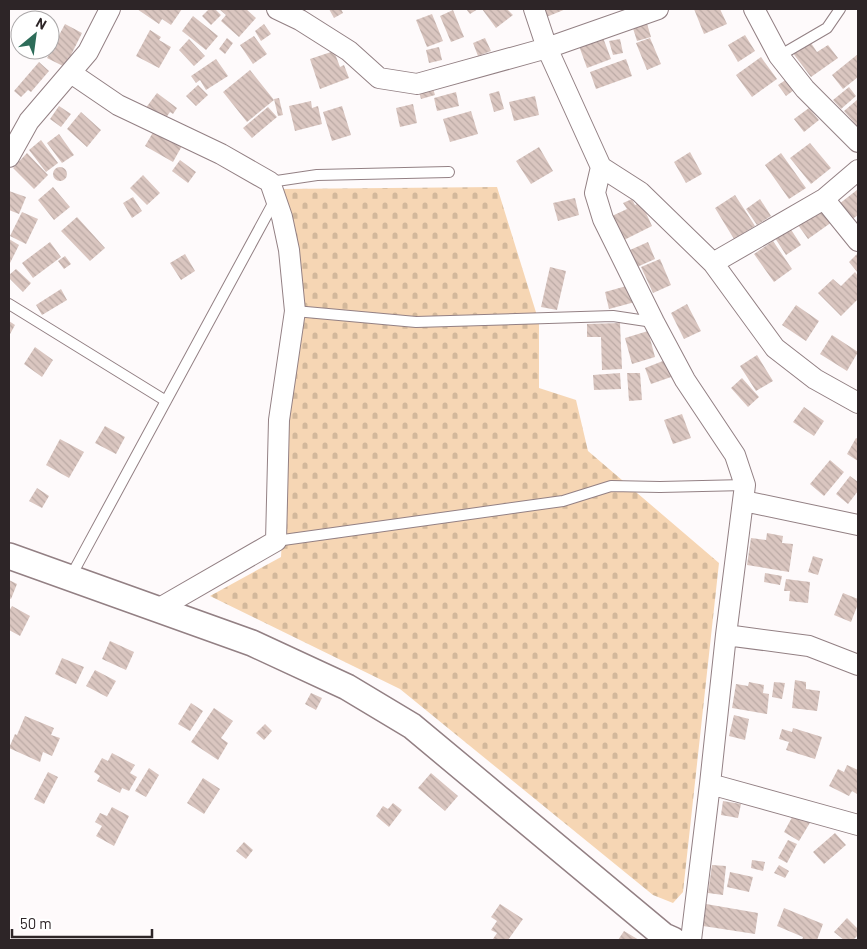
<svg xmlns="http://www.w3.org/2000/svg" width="867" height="949" font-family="Barlow,sans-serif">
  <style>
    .cemetery { fill: url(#cemetery-stones) }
    .building { fill: url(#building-back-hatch) }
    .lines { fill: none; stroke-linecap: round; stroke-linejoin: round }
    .service-casing { stroke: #938084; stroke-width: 12 }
    .minor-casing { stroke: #938084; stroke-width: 22 }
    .tertiary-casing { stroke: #938084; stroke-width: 28 }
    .service { stroke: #fff; stroke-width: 10 }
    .minor { stroke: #fff; stroke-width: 20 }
    .tertiary { stroke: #fff; stroke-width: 25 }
  </style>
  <defs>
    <pattern id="cemetery-stones" width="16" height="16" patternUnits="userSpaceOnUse" patternTransform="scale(1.25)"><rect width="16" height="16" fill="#f6d6b4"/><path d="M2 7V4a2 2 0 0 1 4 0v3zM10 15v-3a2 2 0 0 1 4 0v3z" fill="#d3b89b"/></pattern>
    <pattern id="building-back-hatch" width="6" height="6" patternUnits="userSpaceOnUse" patternTransform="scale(1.25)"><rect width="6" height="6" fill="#dac6c0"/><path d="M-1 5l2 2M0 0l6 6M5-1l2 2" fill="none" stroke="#bbaaa5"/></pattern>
  </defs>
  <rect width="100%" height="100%" fill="#fefafb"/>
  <path class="cemetery" d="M497 187 539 322V388L576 400 588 451 719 563 683 892 673 903 653 895 400 689 210 596 281 557 295 306 280 189Z"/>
  <path class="building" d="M137 9H182L171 25 162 19 159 24Z
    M209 9H215L221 15 211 25 202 16Z
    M219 9H246L256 18 239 37 221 21 226 15Z
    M329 9H341L343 13 334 18Z
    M466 9H478L470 14Z
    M482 9H507L513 15 496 28Z
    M535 9H566L539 20Z
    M694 9H720L727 24 704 34Z
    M453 10 464 37 451 42 440 16Z
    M432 14 443 41 427 47 416 20Z
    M193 16 218 36 206 50 182 31Z
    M645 17 651 37 637 41 631 22Z
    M65 24 82 33 65 67 47 58Z
    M264 24 271 34 261 41 255 31Z
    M150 30 161 37 159 40 171 47 159 68 136 56Z
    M602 35 611 59 587 68 578 43Z
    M745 35 755 51 738 62 728 45Z
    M254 36 267 54 253 64 240 45Z
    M227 38 233 43 225 54 219 49Z
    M485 38 491 51 478 56 473 43Z
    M650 38 661 64 647 70 636 43Z
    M189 39 205 56 194 66 179 50Z
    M620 39 623 53 613 55 609 41Z
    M809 40 817 52 828 45 838 58 811 77 792 52Z
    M439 47 442 60 429 63 426 50Z
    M334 51 340 67 344 65 349 78 320 89 310 59Z
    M858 54V77L843 89 832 75Z
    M761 57 777 79 752 97 736 75Z
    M216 59 228 76 206 90 200 80 196 83 191 76Z
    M626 59 632 76 596 89 590 72Z
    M39 62 49 71 31 92 28 90 21 97 14 91Z
    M250 70 274 100 247 122 223 92Z
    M787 79 794 90 786 96 778 85Z
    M431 82 435 95 421 99 417 85Z
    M198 85 208 95 196 106 186 96Z
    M849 87 856 96 841 109 833 100Z
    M499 91 504 109 494 112 489 94Z
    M456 92 459 106 437 111 434 98Z
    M157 93 177 108 173 114 170 112 163 122 145 109Z
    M535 96 539 115 514 121 509 102Z
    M279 98 283 115 278 116 274 99Z
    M857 100 858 101V127L844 111Z
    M311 101 312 108 318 106 322 124 295 131 289 106Z
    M413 104 417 123 400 127 396 108Z
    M59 106 71 114 61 127 50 119Z
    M342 106 351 135 332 141 323 112Z
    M268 107 277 117 252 138 243 128Z
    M809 108 819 120 804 132 794 119Z
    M471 111 478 134 450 142 443 119Z
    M81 112 101 130 87 147 67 129Z
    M155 129 183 144 173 162 145 146Z
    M59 134 74 155 62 163 47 143Z
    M41 140 58 163 46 172 29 150Z
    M810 143 831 168 811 184 790 158Z
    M539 147 553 171 531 184 516 161Z
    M690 152 702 174 686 183 674 162Z
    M27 153 48 175 34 189 13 168Z
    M781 153 806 188 789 199 765 165Z
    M180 160 196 172 188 183 172 171Z
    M53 174a7 7 0 1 1 14 0a7 7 0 1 1-14 0Z
    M143 175 160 193 147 205 130 188Z
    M53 187 70 207 54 220 38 200Z
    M857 190 858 215 851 220 839 204Z
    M9 191 26 197 19 214 9 210Z
    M735 195 755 226 734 239 715 208Z
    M133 197 142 211 132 218 123 203Z
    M575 198 579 215 558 221 553 203Z
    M632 199 635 205 641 202 652 226 624 240 612 216 627 209 623 203Z
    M760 199 771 216 757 225 746 209Z
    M822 208 832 222 808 239 798 225Z
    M22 212 38 219 26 244 10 236Z
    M77 217 105 248 90 261 61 231Z
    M790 228 801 245 786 255 775 238Z
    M9 239 19 245 9 265Z
    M773 241 792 269 774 282 754 254Z
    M50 242 61 257 33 278 22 263Z
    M648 242 655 259 637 267 630 250Z
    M858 253V273L849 262Z
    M185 254 195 271 181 280 170 263Z
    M65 256 71 264 64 269 58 261Z
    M660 259 671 285 653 293 641 267Z
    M550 267 566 271 557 310 541 307Z
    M16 269 31 283 23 292 9 278V275Z
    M855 272 858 276V299L841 316 818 293 833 279 841 286Z
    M630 285 635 302 609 309 605 292Z
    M61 289 67 300 42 315 36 305Z
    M687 304 701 331 684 339 671 313Z
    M796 305 819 321 806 341 782 325Z
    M9 321 15 325 9 336Z
    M620 323 622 369 602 370 601 337H587V324Z
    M648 331 655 357 632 364 625 338Z
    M832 335 858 352 847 371 820 354Z
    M35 347 53 360 42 377 24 364Z
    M757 355 773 381 756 391 740 366Z
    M668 359 674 376 651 384 645 368Z
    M620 373 621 389 594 390 593 375Z
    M627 373H640L642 400 629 401Z
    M742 378 759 397 748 407 731 388Z
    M804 407 824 421 814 436 793 422Z
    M682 414 691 438 673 444 664 420Z
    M105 426 125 437 116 454 95 443Z
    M856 438 858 439V461L847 454Z
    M60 439 84 452 69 478 46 465Z
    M830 460 844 472 824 496 810 484Z
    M850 476 858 482V491L848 504 836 494Z
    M37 488 49 496 42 508 29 501Z
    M767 533 783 536 782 543 793 544 789 572 747 565 751 538 766 540Z
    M813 556 823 559 818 575 808 572Z
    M765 573 782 576 780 585 764 582Z
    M786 579 810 582 808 603 789 601 790 591H784Z
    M9 580 17 584 11 599 9 598Z
    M843 593 858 599V604L851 622 834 615Z
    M12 606 30 616 20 636 9 630V611Z
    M110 641 134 652 126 670 102 659Z
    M62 658 84 667 76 684 55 674Z
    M95 670 116 681 107 697 86 686Z
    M795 680 806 682V689L820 691 817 711 792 708Z
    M749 682 764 685 763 693 769 694 767 714 732 708 736 684 748 686Z
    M774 682 785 683 782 699 772 697Z
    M311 693 322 698 316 710 305 704Z
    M191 703 203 711 190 731 178 724Z
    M214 708 233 721 221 738 228 743 218 760 191 742Z
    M734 715 749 719 745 740 729 736Z
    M25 716 54 728 51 735 60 738 52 756 43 752 40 762 9 748 15 734 17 735Z
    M265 724 272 731 264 740 256 733Z
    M793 728 822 737 815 759 786 750 789 742 779 739 782 729 792 732Z
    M112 753 135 765 130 773 137 777 129 791 122 788 120 793 97 781 100 776 94 772 102 758 108 761Z
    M847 765 858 770V791L857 794 852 791 849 796 829 786 838 769 844 772Z
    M149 768 159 775 146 797 135 791Z
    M48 772 58 777 44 804 34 799Z
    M431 773 458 796 445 811 418 788Z
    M203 778 220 789 204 814 187 803Z
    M723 801 741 804 738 818 721 815Z
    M393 803 402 810 389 827 376 816 383 806 388 809Z
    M112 807 129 816 114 846 96 836 102 826 95 822 100 813 107 816Z
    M795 812 811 821 799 841 784 832Z
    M835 833 846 845 824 864 813 852Z
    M788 840 797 844 787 863 778 858Z
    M244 842 253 850 246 859 236 851Z
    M752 860 765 862 763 871 751 868Z
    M712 865 726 866 723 895 708 893Z
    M779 865 789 871 785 878 774 873Z
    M730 872 753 877 749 892 727 887Z
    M500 904 523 919 508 940 493 939 497 933 491 930 497 921 491 917Z
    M706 904 758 913 755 934 703 926Z
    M784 908 823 924 817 940H802L803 937 777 926Z
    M847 918 858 929V935L853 940H844L834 932Z
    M624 931 639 940H618Z"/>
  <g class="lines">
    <g class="service-casing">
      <path id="service" d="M779 56 827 28 840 9
        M270 182 317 175 449 172
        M9 304 166 401
        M295 311 416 322 613 316 653 322
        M276 541 563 501 611 486 660 487 745 485
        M70 578 276 198"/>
    </g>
    <g class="minor-casing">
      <path id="minor" d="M277 9 300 20 349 51 379 78 417 84 547 48 658 9
        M534 9 547 48 601 167 595 193 603 219 654 322 685 380 735 455 745 485 726 635 710 784 691 940
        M754 9 779 56 805 89 858 142
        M71 73 118 105 221 154 270 182 282 217 289 250 295 311 279 420 276 541 158 609
        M9 157 29 121 88 52 110 9
        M601 167 640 192 713 263 775 348 815 379 858 403
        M824 199 858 241
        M713 263 824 199 858 170
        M744 501 858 525
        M726 635 809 646 858 665
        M710 784 858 825"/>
    </g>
    <g class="tertiary-casing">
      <path id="tertiary" d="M9 556 252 643 347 687 412 726 664 936 673 940"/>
    </g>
    <use href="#service" class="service"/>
    <use href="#minor" class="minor"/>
    <use href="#tertiary" class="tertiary"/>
  </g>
  <rect width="867" height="949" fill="none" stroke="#2d2527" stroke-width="20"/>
  <g transform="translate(35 35) rotate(29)"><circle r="24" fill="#ffffff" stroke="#aba8a9"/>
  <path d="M0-4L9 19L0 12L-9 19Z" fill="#2d6c59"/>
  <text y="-8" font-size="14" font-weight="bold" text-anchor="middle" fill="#2d2527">N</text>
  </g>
  <path d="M12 929v8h140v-8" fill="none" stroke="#2d2527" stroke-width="2.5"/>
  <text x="20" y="929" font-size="15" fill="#2d2527" stroke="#ffffff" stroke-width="4" paint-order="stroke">50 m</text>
</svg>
